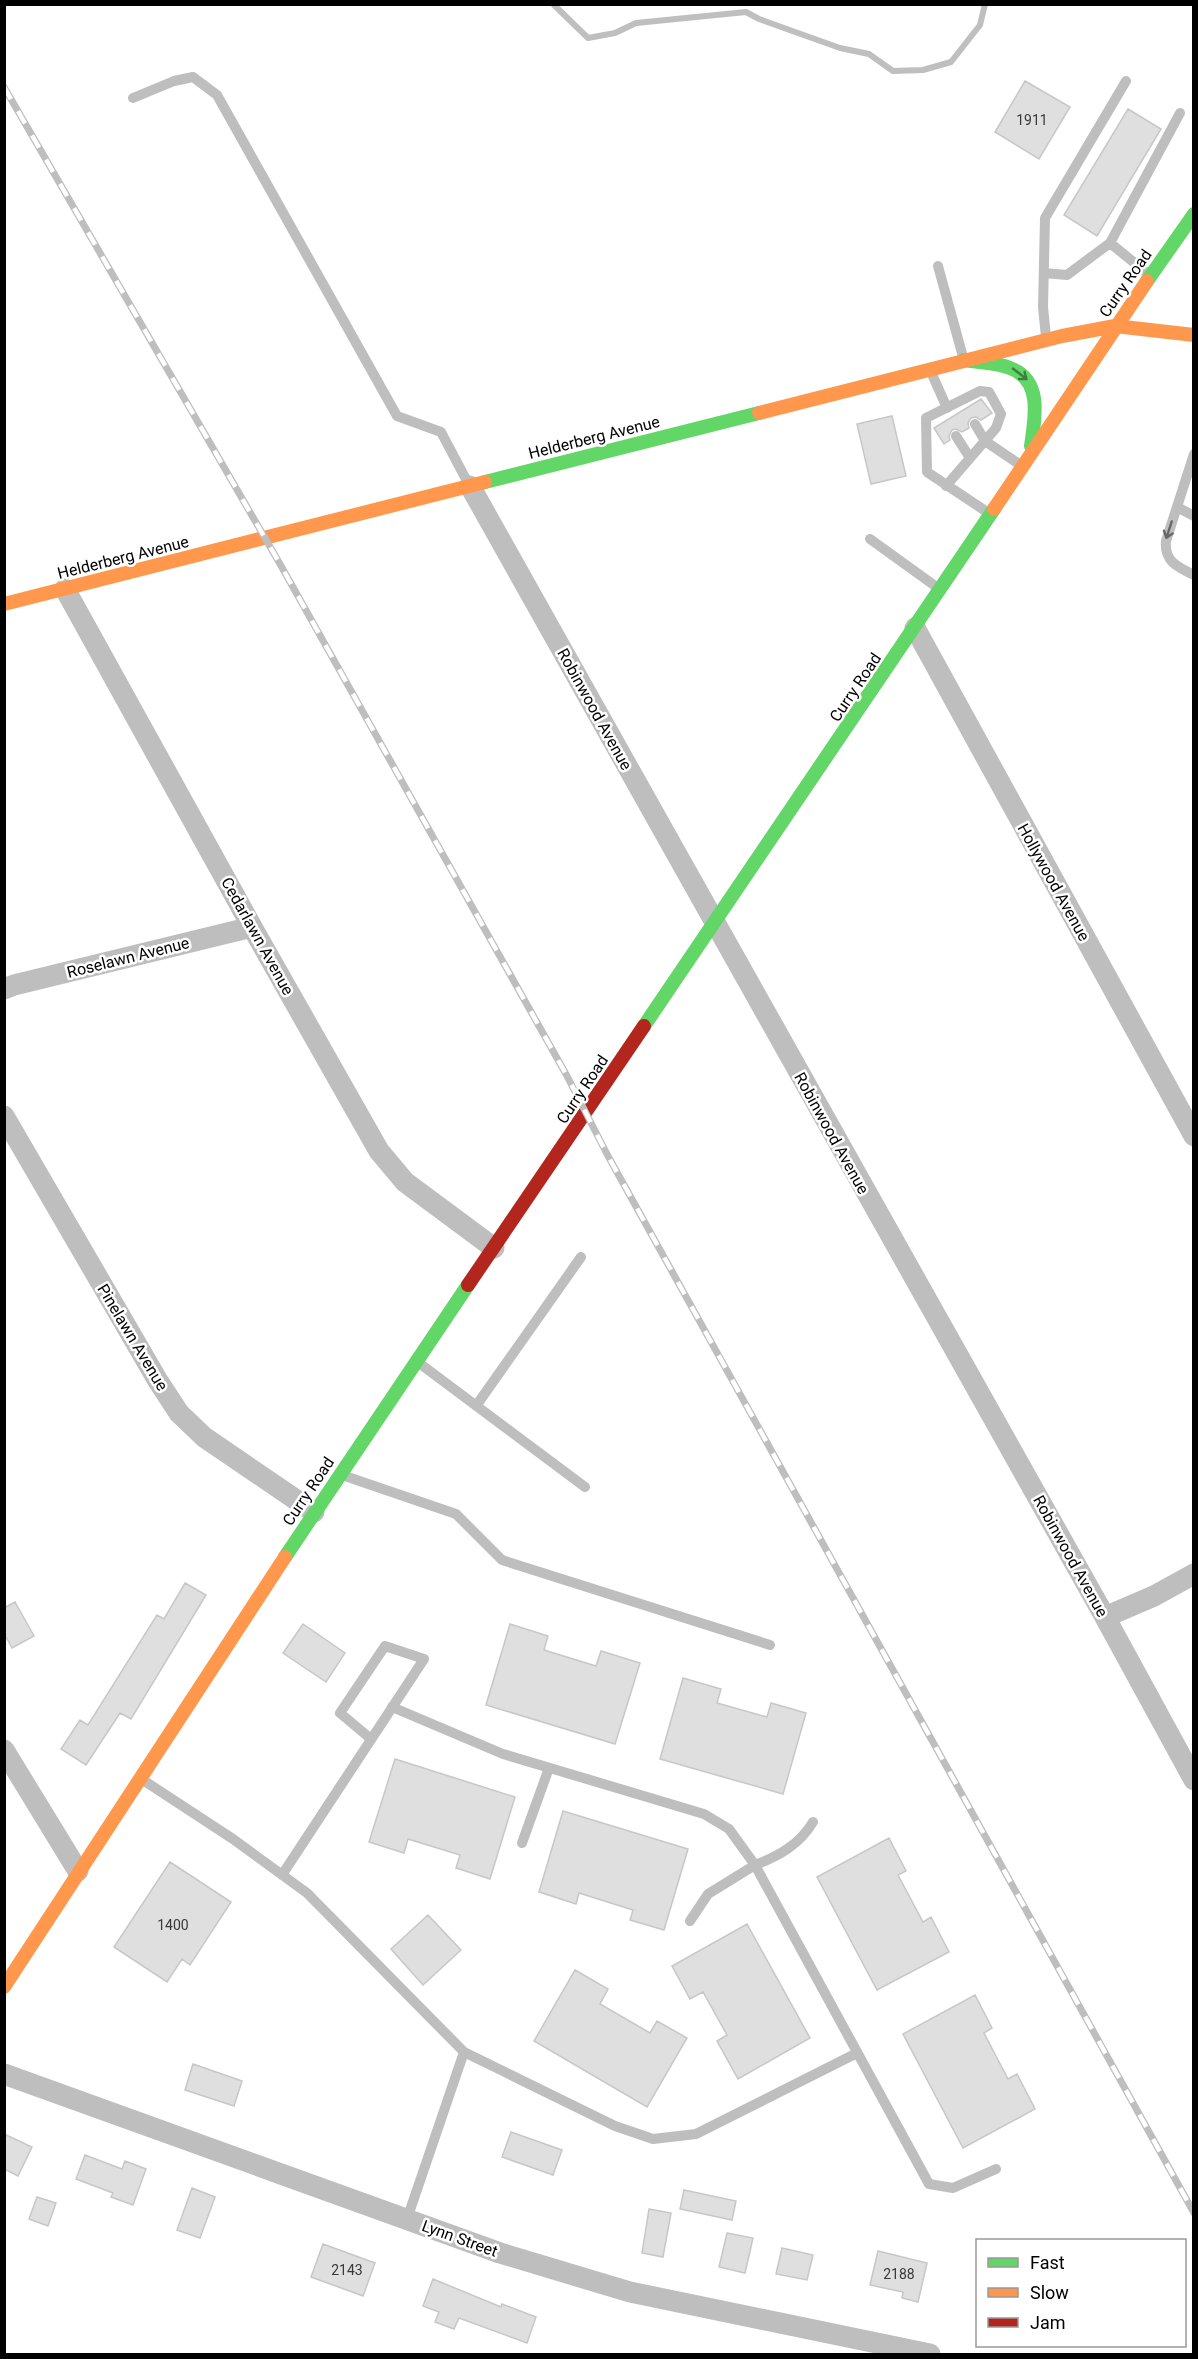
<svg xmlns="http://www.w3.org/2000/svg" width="1198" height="2359" font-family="Roboto,sans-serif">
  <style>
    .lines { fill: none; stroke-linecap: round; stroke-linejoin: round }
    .stream { stroke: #bfbfbf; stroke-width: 6 }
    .building { fill: #dfdfdf; stroke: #c7c7c7; stroke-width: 1.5 }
    .lane { stroke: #bebebe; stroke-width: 10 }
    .street { stroke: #bebebe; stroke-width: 21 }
    .fast { stroke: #63d668; stroke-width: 14 }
    .slow { stroke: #ff974d; stroke-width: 14 }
    .jam { stroke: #b3261e; stroke-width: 14 }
    .rail-casing { stroke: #bebebe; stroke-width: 7 }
    .rail { stroke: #fff; stroke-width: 4.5; stroke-dasharray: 14; stroke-linecap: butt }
    .oneway { stroke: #3b803e }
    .oneway2 { stroke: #686868 }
    .labels { text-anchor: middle; stroke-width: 5; stroke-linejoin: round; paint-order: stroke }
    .number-label { font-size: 14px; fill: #383838 }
    .street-label { font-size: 16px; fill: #000; stroke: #fff }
  </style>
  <rect width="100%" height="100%" fill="#fff"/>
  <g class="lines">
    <path class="stream" d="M553 4 588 38 615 33 636 23 746 12 759 19 840 48 869 54 893 71 923 70 951 62 980 25 985 4"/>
  </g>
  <path class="building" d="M1025 81 1070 107 1039 159 995 132Z
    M1128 109 1161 129 1097 236 1064 215Z
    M981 399 992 413 981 420 976 417 971 418 968 423 969 428 962 432 956 429 952 430 949 436 950 440 944 444 934 428Z
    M892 416 906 476 871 484 857 424Z
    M185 1583 206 1595 131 1719 120 1713 86 1765 61 1749 80 1720 88 1725 157 1615 164 1619Z
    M15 1602 34 1636 12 1648 4 1633V1608Z
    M303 1624 345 1653 326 1682 283 1653Z
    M510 1624 548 1636 544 1650 596 1666 601 1651 640 1663 615 1744 486 1705Z
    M683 1678 721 1689 717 1703 767 1717 771 1703 806 1713 783 1794 660 1759Z
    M395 1759 515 1797 490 1879 456 1868 460 1855 408 1839 404 1853 369 1842Z
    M563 1811 688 1849 664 1930 630 1920 633 1910 579 1893 576 1904 539 1892Z
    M889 1838 906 1871 898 1875 923 1922 931 1917 949 1952 877 1990 817 1877Z
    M170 1862 231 1902 190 1965 182 1959 167 1982 114 1947Z
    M428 1915 461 1950 423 1985 391 1949Z
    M747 1924 810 2038 738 2079 717 2041 727 2035 703 1992 690 1999 672 1966Z
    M575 1970 608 1989 600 2004 650 2033 657 2021 687 2038 647 2107 534 2041Z
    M975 1995 992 2028 984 2033 1008 2079 1017 2074 1035 2109 963 2148 903 2034Z
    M193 2064 242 2081 234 2106 185 2090Z
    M511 2132 562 2150 553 2175 502 2157Z
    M4 2134 32 2147 18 2176 4 2169Z
    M85 2155 122 2169 125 2161 146 2169 133 2205 111 2197 113 2193 76 2179Z
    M192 2188 215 2197 200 2238 177 2230Z
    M684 2190 736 2201 732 2220 680 2209Z
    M37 2197 56 2203 48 2226 29 2219Z
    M649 2209 671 2213 663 2257 642 2253Z
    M727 2233 753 2238 745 2273 719 2267Z
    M323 2244 375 2263 363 2296 311 2277Z
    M782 2248 813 2255 807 2280 776 2274Z
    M878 2251 927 2263 918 2302 902 2298 903 2292 870 2285Z
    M433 2279 501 2307 502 2304 536 2317 527 2343 459 2318 454 2329 435 2322 439 2312 423 2306Z"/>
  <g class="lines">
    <path class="lane" d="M133 98 174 81 193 77 217 95 397 416 441 432 468 483
      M1110 243 1147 273
      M938 266 963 357
      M1044 273 1067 275 1110 243 1180 113
      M1046 337 1043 307 1045 218 1126 81
      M931 372 947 408
      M975 424 985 441 1019 464
      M956 436 970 458
      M1194 454 1166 541C1164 561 1177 567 1194 575
      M946 486 996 428 1001 414 989 392 980 391 926 418 927 472 987 512
      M1177 507 1194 516
      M870 539 938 588
      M419 1363 585 1487
      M476 1406 581 1257
      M342 1475 456 1514 502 1560 770 1645
      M392 1707 503 1754 704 1814 729 1829 755 1865 708 1894 690 1921
      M143 1780 233 1839 307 1893 464 2052 407 2219
      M813 1822C800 1844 779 1856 755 1865L929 2184 953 2188 996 2169
      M522 1843 549 1768
      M282 1875 424 1659 385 1646 340 1713 371 1739
      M464 2052 615 2126 653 2139 696 2134 857 2053"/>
    <path class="street" d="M470 486 1105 1617 1194 1780
      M65 589 252 927 379 1151 405 1182 494 1248
      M915 628 1194 1136
      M4 989 14 985 252 927
      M4 1116 158 1381 179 1413 204 1437 314 1512
      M1105 1617 1154 1596 1194 1574
      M4 1750 78 1871
      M4 2074 500 2253 630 2292 930 2354"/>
    <path class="fast" d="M1147 281 1194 214
      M964 360C979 363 996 362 1010 368 1043 380 1035 418 1031 446
      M485 482 759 413
      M644 1026 994 509
      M285 1557 468 1285"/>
    <path class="slow" d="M759 413 1062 336 1115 326 1194 335
      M994 509 1147 281
      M4 604 485 482
      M4 1987 285 1557"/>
    <path class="jam" d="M468 1285 644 1026"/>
    <g class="rail-casing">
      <path id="rail" d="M4 87 280 564 567 1076 608 1156 1194 2213"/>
    </g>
    <use href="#rail" class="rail"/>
  </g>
  <defs><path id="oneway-shaft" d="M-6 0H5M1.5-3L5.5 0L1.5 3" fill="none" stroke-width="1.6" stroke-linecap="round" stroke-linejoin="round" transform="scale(1.5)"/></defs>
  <use class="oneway" href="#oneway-shaft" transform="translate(1020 374) rotate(38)"/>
  <use class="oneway2" href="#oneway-shaft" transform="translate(1169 530) rotate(108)"/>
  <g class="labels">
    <g class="number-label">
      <text x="1032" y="125">1911</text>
      <text x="173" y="1930">1400</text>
      <text x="347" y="2275">2143</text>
      <text x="899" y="2279">2188</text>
    </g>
    <g class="street-label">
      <text transform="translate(1125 283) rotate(-55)" y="6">Curry Road</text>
      <text transform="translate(594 437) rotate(-14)" y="6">Helderberg Avenue</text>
      <text transform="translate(123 557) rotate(-14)" y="6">Helderberg Avenue</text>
      <text transform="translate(855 687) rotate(-56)" y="6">Curry Road</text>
      <text transform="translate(595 709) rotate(61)" y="6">Robinwood Avenue</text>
      <text transform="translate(1054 882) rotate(61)" y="6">Hollywood Avenue</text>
      <text transform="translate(258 936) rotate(61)" y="6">Cedarlawn Avenue</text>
      <text transform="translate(128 957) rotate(-14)" y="6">Roselawn Avenue</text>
      <text transform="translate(582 1089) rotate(-56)" y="6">Curry Road</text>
      <text transform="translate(832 1133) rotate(61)" y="6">Robinwood Avenue</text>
      <text transform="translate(133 1337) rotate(59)" y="6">Pinelawn Avenue</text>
      <text transform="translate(308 1491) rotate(-56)" y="6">Curry Road</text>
      <text transform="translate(1071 1556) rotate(61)" y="6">Robinwood Avenue</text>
      <text transform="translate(460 2238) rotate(20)" y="6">Lynn Street</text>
    </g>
  </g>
  <rect width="1198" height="2359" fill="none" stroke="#000000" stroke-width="12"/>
  <rect x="976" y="2239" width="210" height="108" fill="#ffffff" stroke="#999999" stroke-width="1.5"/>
  <rect x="988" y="2258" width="30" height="9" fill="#63d668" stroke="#999999" stroke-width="1.5"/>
  <text x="1030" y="2269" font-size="18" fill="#000000">Fast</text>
  <rect x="988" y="2288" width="30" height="9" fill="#ff974d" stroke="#999999" stroke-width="1.5"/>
  <text x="1030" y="2299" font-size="18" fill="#000000">Slow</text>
  <rect x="988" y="2318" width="30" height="9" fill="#b3261e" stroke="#999999" stroke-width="1.5"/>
  <text x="1030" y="2329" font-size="18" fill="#000000">Jam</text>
</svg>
